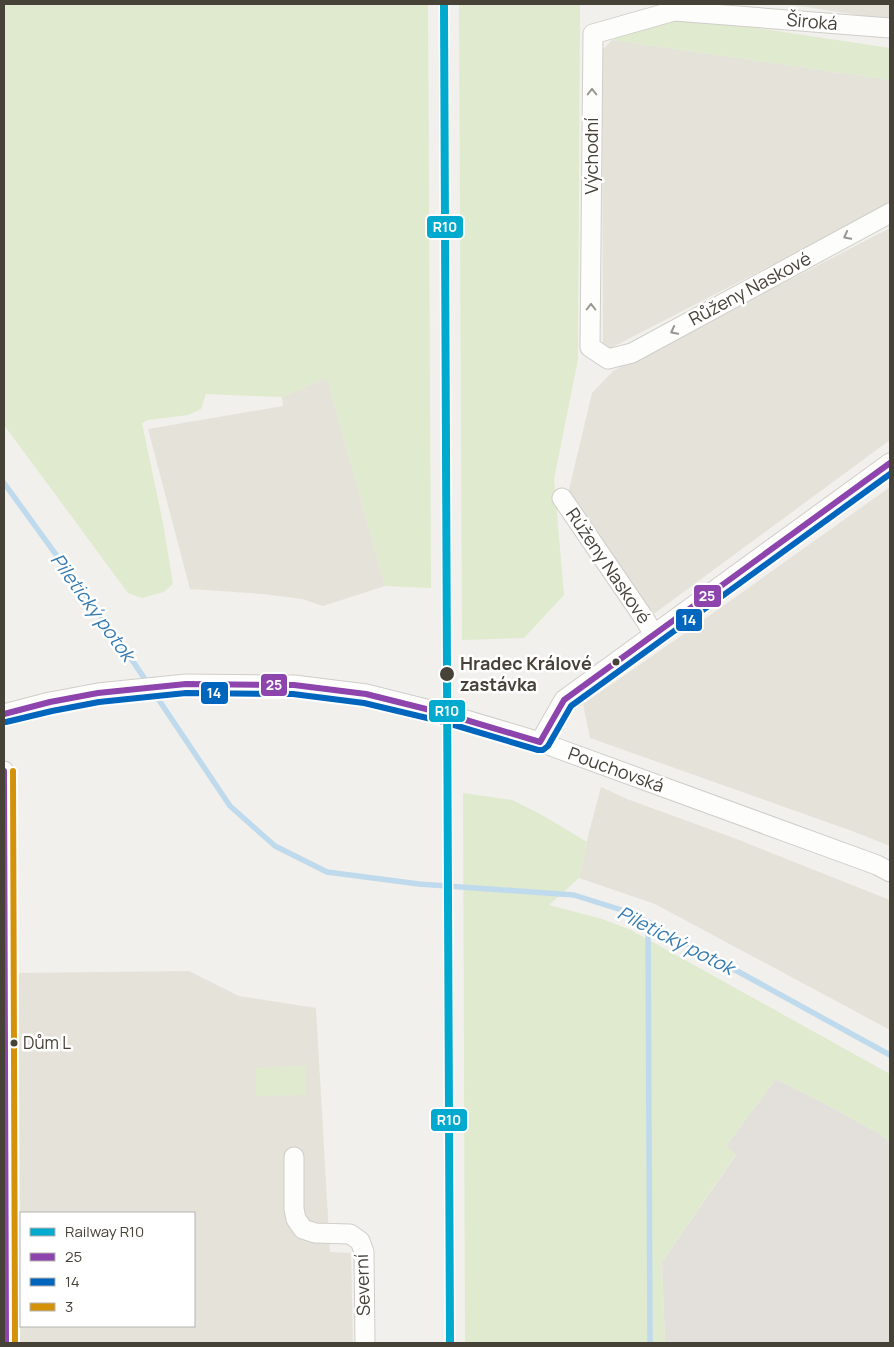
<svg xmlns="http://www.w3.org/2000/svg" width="894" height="1347" font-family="Manrope,sans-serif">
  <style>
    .residential { fill: #e5e2da; fill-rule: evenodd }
    .industrial { fill: #e3e0dc }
    .green { fill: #dfeace }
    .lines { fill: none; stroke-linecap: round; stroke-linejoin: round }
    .stream { stroke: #bfdaed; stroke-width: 5.5 }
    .minor-casing { stroke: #d0cec9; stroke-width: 21 }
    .minor { stroke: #fdfdfc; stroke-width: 19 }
    .bus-1-casing { stroke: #fff; stroke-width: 10 }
    .bus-2-casing { stroke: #fff; stroke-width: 10 }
    .bus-3-casing { stroke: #fff; stroke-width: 10 }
    .bus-1 { stroke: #8e44ad; stroke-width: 6 }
    .bus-2 { stroke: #0065bd; stroke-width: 6 }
    .bus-3 { stroke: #d4920b; stroke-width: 6 }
    .rail-1-casing { stroke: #fff; stroke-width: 11 }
    .rail-1 { stroke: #00a9ce; stroke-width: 8 }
    .oneway { stroke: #999690 }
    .bus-dot { fill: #474238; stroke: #fff; stroke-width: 2 }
    .labels { text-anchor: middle; stroke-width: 5; stroke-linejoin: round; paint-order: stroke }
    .bus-label { font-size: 17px; fill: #474238; stroke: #fff; text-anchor: start }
    .street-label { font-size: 18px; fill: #474238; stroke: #fff }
    .stop-label { font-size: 18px; font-weight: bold; fill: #474238; stroke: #fff; text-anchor: start }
    .water-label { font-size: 19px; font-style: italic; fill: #367aaf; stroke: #fff }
    .line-badge { stroke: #fff; stroke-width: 2 }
    .badge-label { font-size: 14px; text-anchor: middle; font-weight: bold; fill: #fff }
  </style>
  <rect width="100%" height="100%" fill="#f2f0ec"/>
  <path class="residential" d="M787 4H890V20Z
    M612 40 890 80V204L603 352 602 50Z
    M890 228V440L651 616 568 494 592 393 613 371Z
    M327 378 385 586 323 606 302 599 263 594 190 589 148 429 283 406 282 397Z
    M890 487V846L852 831 590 738 583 704 668 645Z
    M601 787 627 799 734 838 890 900V1030L655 904 579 878 589 832Z
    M189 971 239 996 316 1008 330 1252 351 1253 353 1343H18L14 973ZM21 1213H194V1326H21Z"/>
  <path class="industrial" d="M776 1079 818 1100 878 1133 890 1142V1343H665L662 1262 736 1155 726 1146Z"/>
  <path class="green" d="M4 4H428L431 588 385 586 327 378 282 397 206 394 201 409 188 415 148 420 142 423 163 523 173 584 164 592 142 598 128 593 4 425Z
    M459 4H580L578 359 554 479 564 595 524 638 462 640Z
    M670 15 890 48V80L612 40Z
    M463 793 512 800 542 815 587 842 579 878 549 905 602 919 631 930 890 1074V1142L878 1133 818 1100 776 1079 726 1146 736 1154 662 1262 665 1343H465Z
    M305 1066 306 1095 256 1096 255 1068Z"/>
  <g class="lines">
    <path class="stream" d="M4 483 126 651 230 806 275 846 327 872 419 884 574 895 628 912 648 922 890 1055
      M648 922 650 1343"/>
    <g class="minor-casing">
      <path id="minor" d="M890 28 674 11 593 34 590 347 608 359 632 353 890 213
        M562 498 644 618 654 635
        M4 714 50 702 98 693 186 684 294 685 366 694 446 714 540 742 877 865 890 872
        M540 742 564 700 890 463
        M4 771 6 1343
        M294 1157V1209L296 1219 303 1229 315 1233 350 1234 360 1241 364 1252 365 1343"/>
    </g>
    <use href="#minor" class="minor"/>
    <g class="bus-1-casing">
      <path id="bus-1" d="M4 714 50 702 98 693 186 684 294 685 366 694 446 714 540 742
        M540 742 564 700 890 463
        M4 771 6 1343"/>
    </g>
    <g class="bus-2-casing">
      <path id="bus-2" d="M6 722 52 711 99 702 186 693 293 694 364 703 444 722 538 750H543L548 746 571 706 890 474"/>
    </g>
    <g class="bus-3-casing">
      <path id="bus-3" d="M13 771 15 1343"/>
    </g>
    <use href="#bus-1" class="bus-1"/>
    <use href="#bus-2" class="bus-2"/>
    <use href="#bus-3" class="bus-3"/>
    <g class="rail-1-casing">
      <path id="rail-1" d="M444 4 450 1343"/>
    </g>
    <use href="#rail-1" class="rail-1"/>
  </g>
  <defs><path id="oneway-chevron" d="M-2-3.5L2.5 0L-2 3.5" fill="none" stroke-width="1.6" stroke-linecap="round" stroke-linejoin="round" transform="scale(1.25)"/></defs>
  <g class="oneway">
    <use href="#oneway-chevron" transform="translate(592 92) rotate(-90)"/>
    <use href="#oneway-chevron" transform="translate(847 236) rotate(152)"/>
    <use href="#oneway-chevron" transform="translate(591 307) rotate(-90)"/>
    <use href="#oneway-chevron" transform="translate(674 331) rotate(152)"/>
  </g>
  <g class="bus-dot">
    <circle cx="616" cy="662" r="4.5"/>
    <circle cx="447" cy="674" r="8"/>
    <circle cx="14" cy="1043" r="4.5"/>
  </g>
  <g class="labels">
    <g class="bus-label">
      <text x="23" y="1049">Dům L</text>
    </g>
    <g class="street-label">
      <text transform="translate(812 22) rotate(5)" y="6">Široká</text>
      <text transform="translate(592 156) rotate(-90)" y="6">Východní</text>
      <text transform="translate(750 289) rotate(-28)" y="6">Růženy Naskové</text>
      <text transform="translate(608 566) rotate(56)" y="6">Rúženy Naskové</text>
      <text transform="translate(616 770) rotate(20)" y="6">Pouchovská</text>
      <text transform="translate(363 1285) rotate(-92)" y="6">Severní</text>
    </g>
    <g class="stop-label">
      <text x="460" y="670">Hradec Králové<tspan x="460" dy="21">zastávka</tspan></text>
    </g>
    <g class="water-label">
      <text transform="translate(93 607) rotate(54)" y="7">Piletický potok</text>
      <text transform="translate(676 940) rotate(27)" y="7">Piletický potok</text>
    </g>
  </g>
  <g class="line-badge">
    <rect x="426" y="215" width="38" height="24" rx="5" fill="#00a9ce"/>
    <rect x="693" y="584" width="29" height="24" rx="5" fill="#8e44ad"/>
    <rect x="675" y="608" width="28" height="24" rx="5" fill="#0065bd"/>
    <rect x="260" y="673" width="28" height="24" rx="5" fill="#8e44ad"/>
    <rect x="200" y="681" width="29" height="24" rx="5" fill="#0065bd"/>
    <rect x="428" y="699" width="38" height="24" rx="5" fill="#00a9ce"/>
    <rect x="430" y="1108" width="38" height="24" rx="5" fill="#00a9ce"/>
  </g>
  <g class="badge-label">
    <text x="445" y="232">R10</text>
    <text x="707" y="601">25</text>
    <text x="689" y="625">14</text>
    <text x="274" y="690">25</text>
    <text x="214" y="698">14</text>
    <text x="447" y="716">R10</text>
    <text x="449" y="1125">R10</text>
  </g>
  <rect width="894" height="1347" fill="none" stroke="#474238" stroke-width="10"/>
  <rect x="20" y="1212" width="175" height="115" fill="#ffffff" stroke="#b5b3af"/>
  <rect x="30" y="1228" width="25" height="8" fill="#00a9ce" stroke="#b5b3af"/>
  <text x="65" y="1237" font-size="15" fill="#474238">Railway R10</text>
  <rect x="30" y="1253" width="25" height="8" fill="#8e44ad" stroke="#b5b3af"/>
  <text x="65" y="1262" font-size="15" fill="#474238">25</text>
  <rect x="30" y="1278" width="25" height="8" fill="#0065bd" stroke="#b5b3af"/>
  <text x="65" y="1287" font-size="15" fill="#474238">14</text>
  <rect x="30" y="1303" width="25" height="8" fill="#d4920b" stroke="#b5b3af"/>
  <text x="65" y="1312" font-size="15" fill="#474238">3</text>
</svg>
